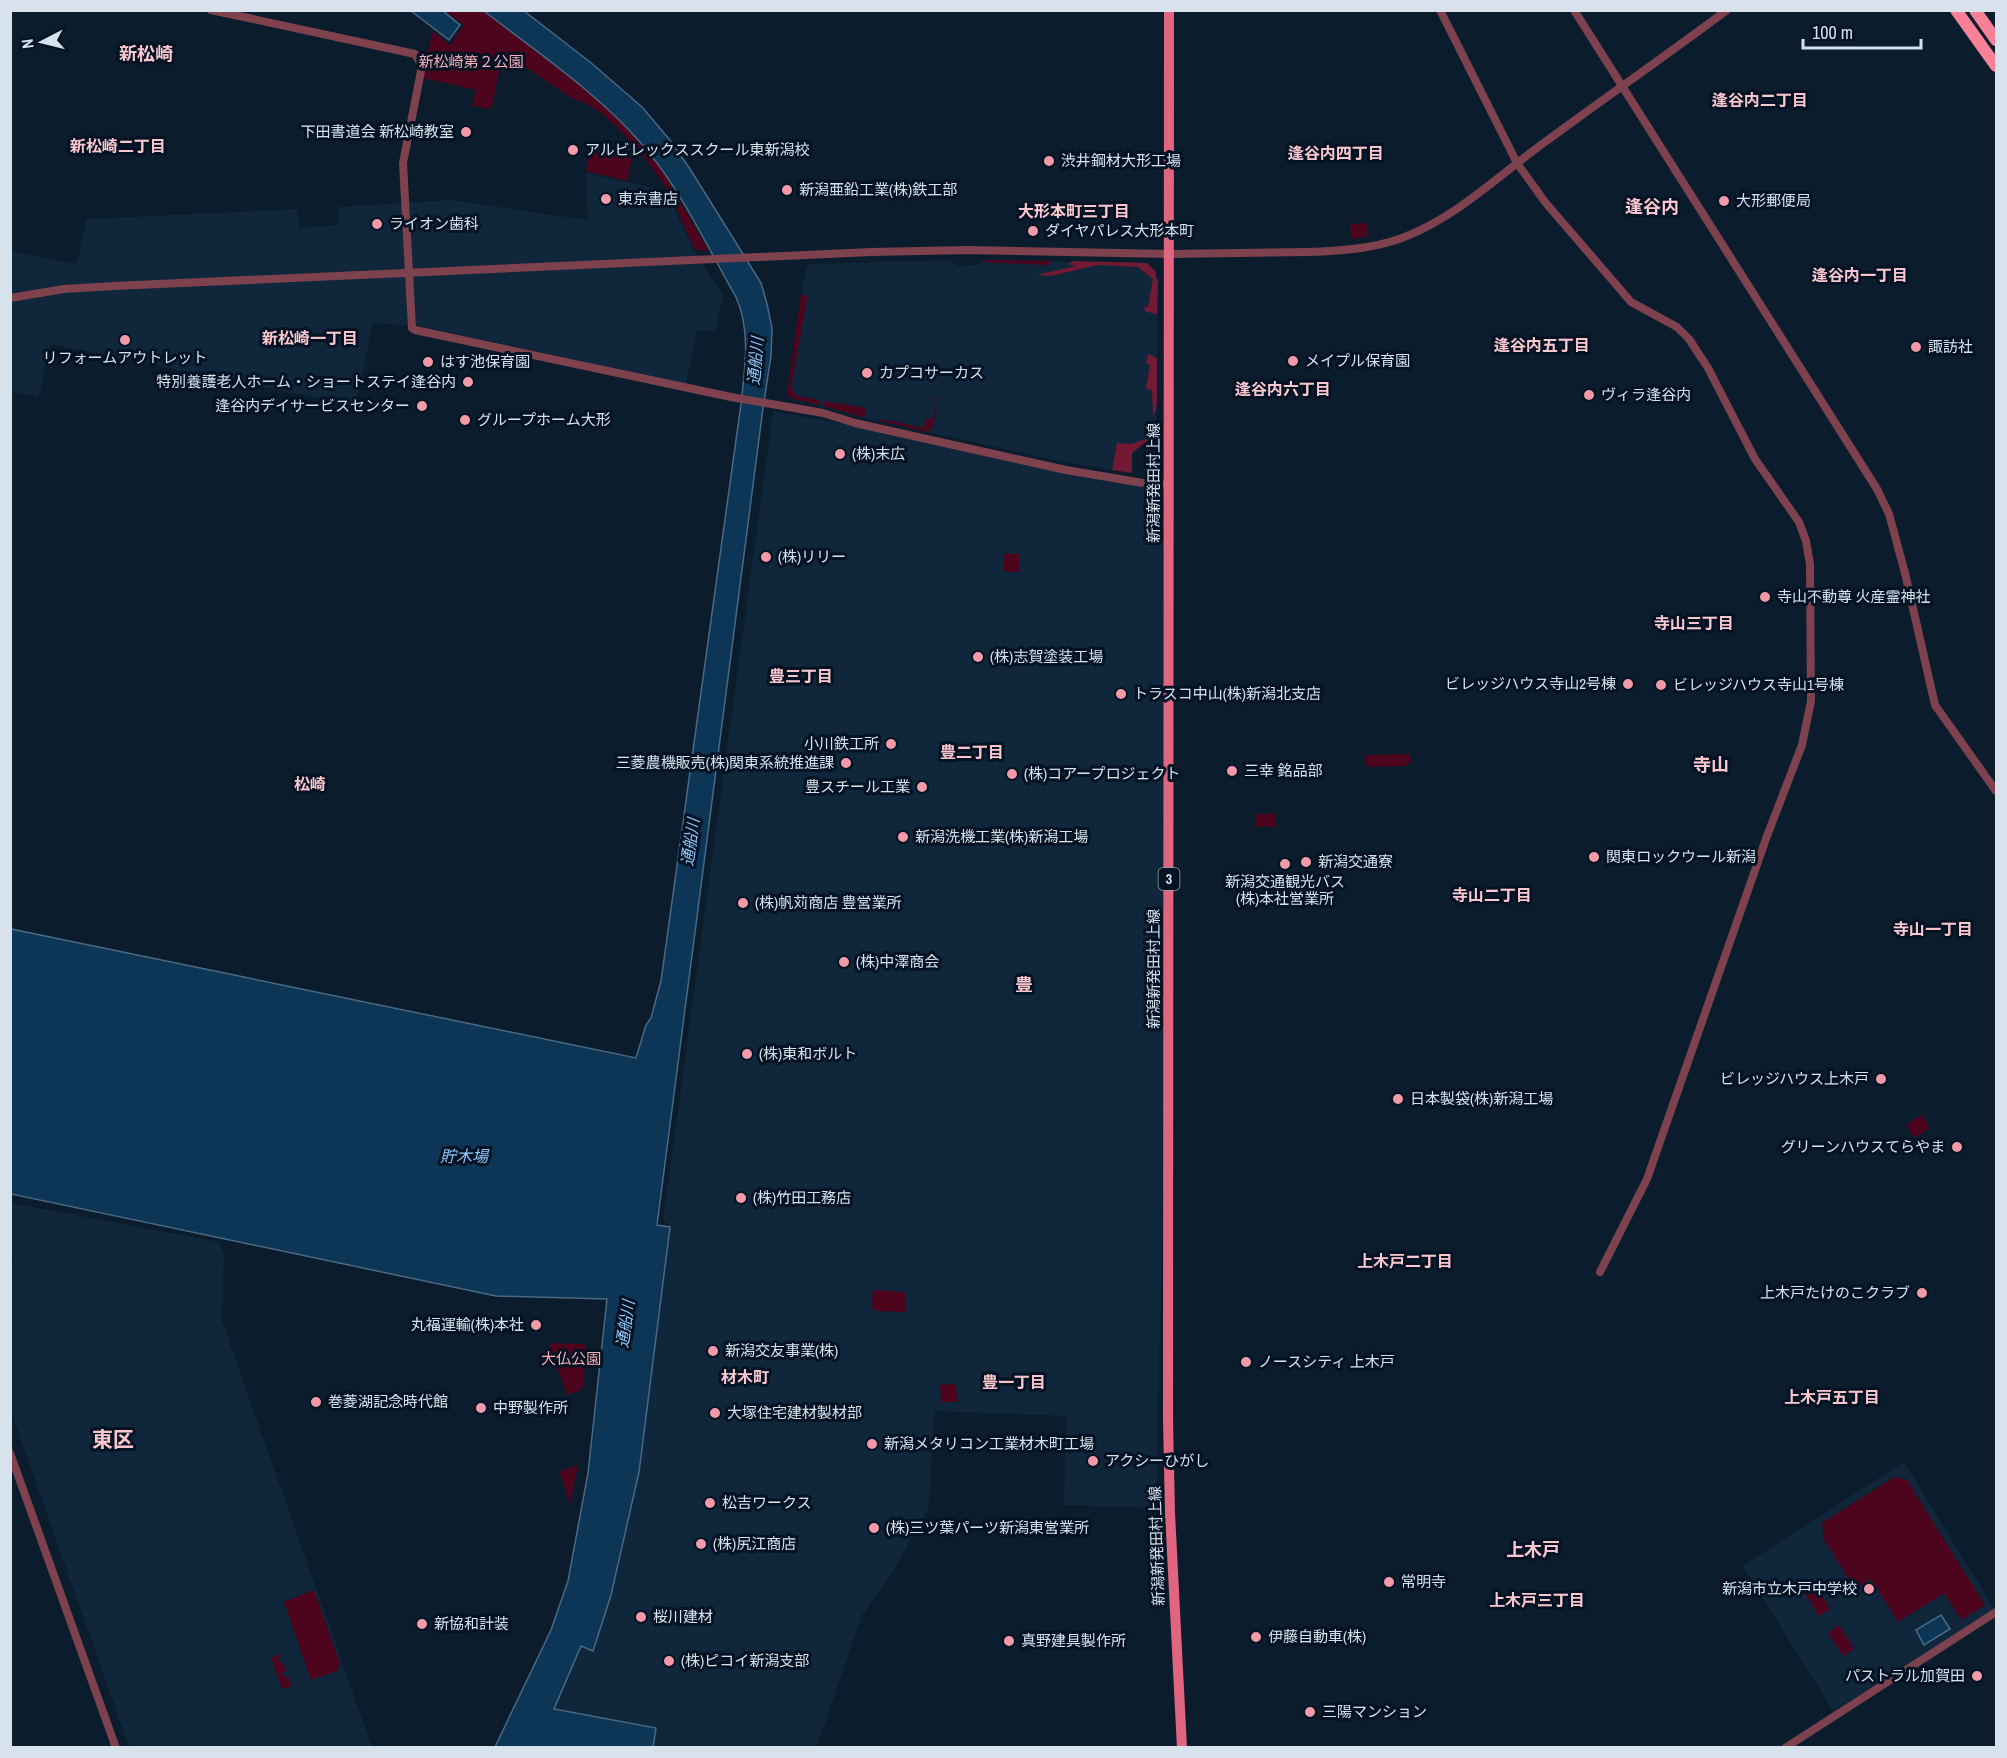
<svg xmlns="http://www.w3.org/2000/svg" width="2007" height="1758" font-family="'Archivo Narrow','Noto Sans JP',sans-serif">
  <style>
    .built { fill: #0f263b }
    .green { fill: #4d041d }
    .forest { fill: #721a33 }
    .water { fill: #0d3556; stroke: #4a6983; stroke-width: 1.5 }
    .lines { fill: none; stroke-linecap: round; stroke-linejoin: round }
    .minor { stroke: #7e424e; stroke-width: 8 }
    .major { stroke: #e16580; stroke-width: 10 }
    .highway { stroke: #f88198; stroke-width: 12 }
    .poi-dot { fill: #f39aa9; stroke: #041323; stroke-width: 2 }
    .labels { text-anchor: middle; stroke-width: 6; stroke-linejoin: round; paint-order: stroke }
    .shield { fill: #041323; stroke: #98a4b0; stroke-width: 1.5 }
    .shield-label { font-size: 14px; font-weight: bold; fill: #d7e2ed }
    .park-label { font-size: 15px; fill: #faadb9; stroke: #041323 }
    .poi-label { font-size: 15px; fill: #d7e2ed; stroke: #041323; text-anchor: start }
    .street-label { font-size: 15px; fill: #d7e2ed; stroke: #041323 }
    .neighbourhood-label { font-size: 16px; font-weight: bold; fill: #fbc7cf; stroke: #041323 }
    .water-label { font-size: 16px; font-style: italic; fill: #91c6f9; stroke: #041323 }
    .quarter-label { font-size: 18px; font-weight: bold; fill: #fbc7cf; stroke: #041323 }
    .district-label { font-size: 21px; font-weight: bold; fill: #fbc7cf; stroke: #041323 }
  </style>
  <rect width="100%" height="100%" fill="#0b1d2d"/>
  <path class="built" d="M586 173 666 191 694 250 723 296 715 332 697 330 686 384 420 326 373 323 356 403 352 405 50 344 39 396 37 397 11 392 10 251 77 264 86 221 89 219 297 209 299 228 339 225 338 207 450 200 588 220Z
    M950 260 958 266 976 265 985 260 1147 263 1156 272V278L1158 279 1156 430 1161 441H1147L1132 453V473L1054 460 864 418 791 398 787 393 802 288 807 267 810 264Z
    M773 411 936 441 1024 463 1164 491 1165 1095 1156 1508 1064 1505 1066 1416 935 1411 929 1507 889 1578 862 1615 817 1747H653L656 1728 553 1709 582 1646 592 1651 639 1472 670 1227 663 1220Z
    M11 1203 219 1242 224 1253 222 1321 372 1747H129L11 1412 10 1263 14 1261 11 1250Z
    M1904 1462 1995 1610 1833 1711 1744 1568V1565Z"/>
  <path class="green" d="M445 11H484L583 87 619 119 662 170 708 250H695C683 226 674 198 658 176 642 153 602 104 575 100L503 52 492 107 489 109 472 106 476 90 423 78 432 31 450 45 464 25Z
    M591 149 632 158 627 181 586 171Z
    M1367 223 1368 236 1351 239 1350 224Z
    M985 260 1052 261 1047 265 982 262Z
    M801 294 807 296V299L791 388 797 396 820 400 819 405 791 398 787 393Z
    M938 389 935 420 931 429 927 432 880 421 881 419 924 428 926 418 933 419Z
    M824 401 866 408 864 418 862 417 823 406Z
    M1004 554H1019V572L1004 571Z
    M1410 754 1411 762 1405 766 1369 767 1366 764V755Z
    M1255 814H1275V827H1256Z
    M1921 1115 1930 1128 1914 1138 1906 1125Z
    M873 1290 906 1292V1312L876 1311 872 1307Z
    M549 1343 584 1344 587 1348 583 1386 579 1391 567 1395Z
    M956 1384 957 1402H941L940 1385Z
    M578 1465 570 1504 560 1474 561 1471Z
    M1894 1477 1907 1480 1985 1605 1961 1620 1944 1593 1898 1622 1871 1579 1855 1589 1824 1539 1822 1523Z
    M1815 1585 1830 1609 1819 1616 1804 1592Z
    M314 1590 340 1664 337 1671 311 1680 284 1602Z
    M1839 1625 1854 1649 1843 1656 1828 1633Z
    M281 1654V1656L278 1657 280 1663 283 1662 286 1671 282 1673 284 1677 288 1676 292 1686 282 1689 271 1658Z"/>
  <path class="forest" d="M1074 261 1147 263 1156 272V278L1158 279 1157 314 1147 312 1144 309V307H1148L1153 279 1138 267 1098 265 1051 276 1036 275 1076 266 1068 264Z
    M1148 354 1157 358V404L1155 414 1153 413 1152 390 1146 389 1150 364 1146 363Z
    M1154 419 1156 421V430L1161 441H1147L1132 453V473L1112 470 1117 443 1131 444 1153 437Z"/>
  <path class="water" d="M411 11H443L460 25 449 40Z
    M484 11H524L590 62 642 107 669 139 690 169 761 283 767 304 772 328 771 356 763 408 657 1225 670 1227 639 1472 611 1595 593 1651 581 1646 554 1709 656 1728 653 1747H495L551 1630 568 1581 588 1473 607 1299 496 1296 11 1194V929L636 1058 646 1025 651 1018 661 981 741 404C745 367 751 331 736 297 706 245 680 187 640 142 595 91 537 52 484 11Z
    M1941 1615 1950 1629 1924 1645 1916 1630Z"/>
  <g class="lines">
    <path class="minor" d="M211 10 415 54 422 66 403 163 412 328 415 330 731 397 823 413 855 423 1066 470 1149 484 1169 485
      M1440 10 1517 163 1545 202 1631 302 1677 327 1689 339 1708 368 1755 459 1799 522 1806 541 1810 564 1811 701 1802 745 1767 836 1647 1179 1600 1272
      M1574 10 1877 489 1889 514 1905 573 1935 705 1996 791
      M10 298 64 289 114 286 871 252 967 250 1170 254 1307 252C1339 251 1372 249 1402 238 1456 218 1499 175 1545 142 1606 97 1667 55 1727 10
      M10 1453 116 1748
      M1785 1748 1996 1612"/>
    <path class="major" d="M1169 10 1168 1419 1170 1513 1182 1748"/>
    <path class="highway" d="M1956 10 1996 66
      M1975 10 1996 40"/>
  </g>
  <g class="poi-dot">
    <circle cx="466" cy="132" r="6"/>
    <circle cx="573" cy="150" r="6"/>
    <circle cx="1049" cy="161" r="6"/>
    <circle cx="787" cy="190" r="6"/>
    <circle cx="606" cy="199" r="6"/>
    <circle cx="1724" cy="201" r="6"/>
    <circle cx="377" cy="224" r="6"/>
    <circle cx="1033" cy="231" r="6"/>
    <circle cx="125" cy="340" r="6"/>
    <circle cx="1916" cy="347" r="6"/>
    <circle cx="1293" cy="361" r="6"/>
    <circle cx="428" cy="362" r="6"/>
    <circle cx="867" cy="373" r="6"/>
    <circle cx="468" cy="382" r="6"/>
    <circle cx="1589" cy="395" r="6"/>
    <circle cx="422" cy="406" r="6"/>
    <circle cx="465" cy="420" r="6"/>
    <circle cx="840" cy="454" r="6"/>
    <circle cx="766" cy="557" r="6"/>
    <circle cx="1765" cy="597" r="6"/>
    <circle cx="978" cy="657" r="6"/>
    <circle cx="1628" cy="684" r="6"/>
    <circle cx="1661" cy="685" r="6"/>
    <circle cx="1121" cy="694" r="6"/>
    <circle cx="891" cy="744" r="6"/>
    <circle cx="846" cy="763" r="6"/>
    <circle cx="1232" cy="771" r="6"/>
    <circle cx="1012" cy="774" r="6"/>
    <circle cx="922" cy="787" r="6"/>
    <circle cx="903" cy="837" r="6"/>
    <circle cx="1594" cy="857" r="6"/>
    <circle cx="1306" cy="862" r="6"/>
    <circle cx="1285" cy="864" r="6"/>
    <circle cx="743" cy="903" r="6"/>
    <circle cx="844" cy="962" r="6"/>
    <circle cx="747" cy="1054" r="6"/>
    <circle cx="1881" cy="1079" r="6"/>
    <circle cx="1398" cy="1099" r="6"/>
    <circle cx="1957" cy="1147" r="6"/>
    <circle cx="741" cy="1198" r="6"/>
    <circle cx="1922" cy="1293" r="6"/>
    <circle cx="536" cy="1325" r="6"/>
    <circle cx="713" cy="1351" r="6"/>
    <circle cx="1246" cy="1362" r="6"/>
    <circle cx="316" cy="1402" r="6"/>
    <circle cx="481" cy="1408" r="6"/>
    <circle cx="715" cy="1413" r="6"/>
    <circle cx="872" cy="1444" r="6"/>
    <circle cx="1093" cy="1461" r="6"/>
    <circle cx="710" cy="1503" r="6"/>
    <circle cx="874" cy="1528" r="6"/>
    <circle cx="701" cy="1544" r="6"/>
    <circle cx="1389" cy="1582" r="6"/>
    <circle cx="1869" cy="1589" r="6"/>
    <circle cx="641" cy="1617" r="6"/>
    <circle cx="422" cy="1624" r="6"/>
    <circle cx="1256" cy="1637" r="6"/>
    <circle cx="1009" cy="1641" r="6"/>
    <circle cx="669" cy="1661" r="6"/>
    <circle cx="1977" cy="1676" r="6"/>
    <circle cx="1310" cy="1712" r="6"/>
  </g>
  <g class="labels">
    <rect class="shield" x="1158.5" y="868" width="21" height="22" rx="4.5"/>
    <g class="shield-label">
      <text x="1169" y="884">3</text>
    </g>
    <g class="park-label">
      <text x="471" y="67">新松崎第２公園</text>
      <text x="571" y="1364">大仏公園</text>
    </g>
    <g class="poi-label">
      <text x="454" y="137" text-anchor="end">下田書道会 新松崎教室</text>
      <text x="585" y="155">アルビレックススクール東新潟校</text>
      <text x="1061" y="166">渋井鋼材大形工場</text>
      <text x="799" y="195">新潟亜鉛工業(株)鉄工部</text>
      <text x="618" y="204">東京書店</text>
      <text x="1736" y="206">大形郵便局</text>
      <text x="389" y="229">ライオン歯科</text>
      <text x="1045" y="236">ダイヤパレス大形本町</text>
      <text x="1928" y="352">諏訪社</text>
      <text x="125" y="363" text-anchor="middle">リフォームアウトレット</text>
      <text x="1305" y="366">メイプル保育園</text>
      <text x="440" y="367">はす池保育園</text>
      <text x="879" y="378">カプコサーカス</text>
      <text x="456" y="387" text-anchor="end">特別養護老人ホーム・ショートステイ逢谷内</text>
      <text x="1601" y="400">ヴィラ逢谷内</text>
      <text x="410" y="411" text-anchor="end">逢谷内デイサービスセンター</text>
      <text x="477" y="425">グループホーム大形</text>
      <text x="852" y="459">(株)末広</text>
      <text x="778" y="562">(株)リリー</text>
      <text x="1777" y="602">寺山不動尊 火産霊神社</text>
      <text x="990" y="662">(株)志賀塗装工場</text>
      <text x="1616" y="689" text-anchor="end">ビレッジハウス寺山2号棟</text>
      <text x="1673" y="690">ビレッジハウス寺山1号棟</text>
      <text x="1133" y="699">トラスコ中山(株)新潟北支店</text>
      <text x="879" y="749" text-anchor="end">小川鉄工所</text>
      <text x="834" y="768" text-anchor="end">三菱農機販売(株)関東系統推進課</text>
      <text x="1244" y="776">三幸 銘品部</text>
      <text x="1024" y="779">(株)コアープロジェクト</text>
      <text x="910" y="792" text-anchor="end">豊スチール工業</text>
      <text x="915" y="842">新潟洗機工業(株)新潟工場</text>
      <text x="1606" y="862">関東ロックウール新潟</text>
      <text x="1318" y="867">新潟交通寮</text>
      <text x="1285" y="887" text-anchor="middle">新潟交通観光バス<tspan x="1285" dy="17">(株)本社営業所</tspan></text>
      <text x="755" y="908">(株)帆苅商店 豊営業所</text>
      <text x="856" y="967">(株)中澤商会</text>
      <text x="759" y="1059">(株)東和ボルト</text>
      <text x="1869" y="1084" text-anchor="end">ビレッジハウス上木戸</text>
      <text x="1410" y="1104">日本製袋(株)新潟工場</text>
      <text x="1945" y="1152" text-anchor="end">グリーンハウスてらやま</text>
      <text x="753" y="1203">(株)竹田工務店</text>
      <text x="1910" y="1298" text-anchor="end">上木戸たけのこクラブ</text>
      <text x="524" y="1330" text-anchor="end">丸福運輸(株)本社</text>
      <text x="725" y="1356">新潟交友事業(株)</text>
      <text x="1258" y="1367">ノースシティ 上木戸</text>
      <text x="328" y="1407">巻菱湖記念時代館</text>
      <text x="493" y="1413">中野製作所</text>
      <text x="727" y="1418">大塚住宅建材製材部</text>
      <text x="884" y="1449">新潟メタリコン工業材木町工場</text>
      <text x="1105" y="1466">アクシーひがし</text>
      <text x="722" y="1508">松吉ワークス</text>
      <text x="886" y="1533">(株)三ツ葉パーツ新潟東営業所</text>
      <text x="713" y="1549">(株)尻江商店</text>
      <text x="1401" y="1587">常明寺</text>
      <text x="1857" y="1594" text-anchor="end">新潟市立木戸中学校</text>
      <text x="653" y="1622">桜川建材</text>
      <text x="434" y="1629">新協和計装</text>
      <text x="1268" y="1642">伊藤自動車(株)</text>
      <text x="1021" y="1646">真野建具製作所</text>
      <text x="681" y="1666">(株)ピコイ新潟支部</text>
      <text x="1965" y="1681" text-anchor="end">パストラル加賀田</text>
      <text x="1322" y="1717">三陽マンション</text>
    </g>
    <g class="street-label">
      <text transform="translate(1154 483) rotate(-90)" y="5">新潟新発田村上線</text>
      <text transform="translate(1154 969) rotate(-90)" y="5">新潟新発田村上線</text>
      <text transform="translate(1157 1546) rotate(-92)" y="5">新潟新発田村上線</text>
    </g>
    <g class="neighbourhood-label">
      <text x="1760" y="106">逢谷内二丁目</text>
      <text x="118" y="152">新松崎二丁目</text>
      <text x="1336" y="159">逢谷内四丁目</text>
      <text x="1074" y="217">大形本町三丁目</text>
      <text x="1860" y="281">逢谷内一丁目</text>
      <text x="310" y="344">新松崎一丁目</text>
      <text x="1542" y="351">逢谷内五丁目</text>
      <text x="1283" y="395">逢谷内六丁目</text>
      <text x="1694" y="629">寺山三丁目</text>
      <text x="801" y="682">豊三丁目</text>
      <text x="972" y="758">豊二丁目</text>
      <text x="310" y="790">松崎</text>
      <text x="1492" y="901">寺山二丁目</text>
      <text x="1933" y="935">寺山一丁目</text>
      <text x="1405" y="1267">上木戸二丁目</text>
      <text x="745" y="1383">材木町</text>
      <text x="1014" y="1388">豊一丁目</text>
      <text x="1832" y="1403">上木戸五丁目</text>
      <text x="1537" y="1606">上木戸三丁目</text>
    </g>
    <g class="water-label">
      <text transform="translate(755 361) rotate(-85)" y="6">通船川</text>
      <text transform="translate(690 842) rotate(-82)" y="6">通船川</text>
      <text x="464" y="1162">貯木場</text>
      <text transform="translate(625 1324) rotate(-82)" y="6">通船川</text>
    </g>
    <g class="quarter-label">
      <text x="146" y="60">新松崎</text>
      <text x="1652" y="213">逢谷内</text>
      <text x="1711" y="771">寺山</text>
      <text x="1024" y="991">豊</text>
      <text x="1533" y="1556">上木戸</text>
    </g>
    <g class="district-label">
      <text x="113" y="1447">東区</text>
    </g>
  </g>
  <rect width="2007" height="1758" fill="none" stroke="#d7e2ed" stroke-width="24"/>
  <g transform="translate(42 42) rotate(263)" stroke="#041323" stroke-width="4.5" paint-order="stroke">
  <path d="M0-4.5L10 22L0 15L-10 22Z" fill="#d7e2ed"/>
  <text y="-9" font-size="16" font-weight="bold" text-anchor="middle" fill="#d7e2ed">N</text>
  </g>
  <path d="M1803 39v9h118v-9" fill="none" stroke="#d7e2ed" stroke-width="3"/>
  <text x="1812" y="39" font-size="18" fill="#d7e2ed" stroke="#041323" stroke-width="4.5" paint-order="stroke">100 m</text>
</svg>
